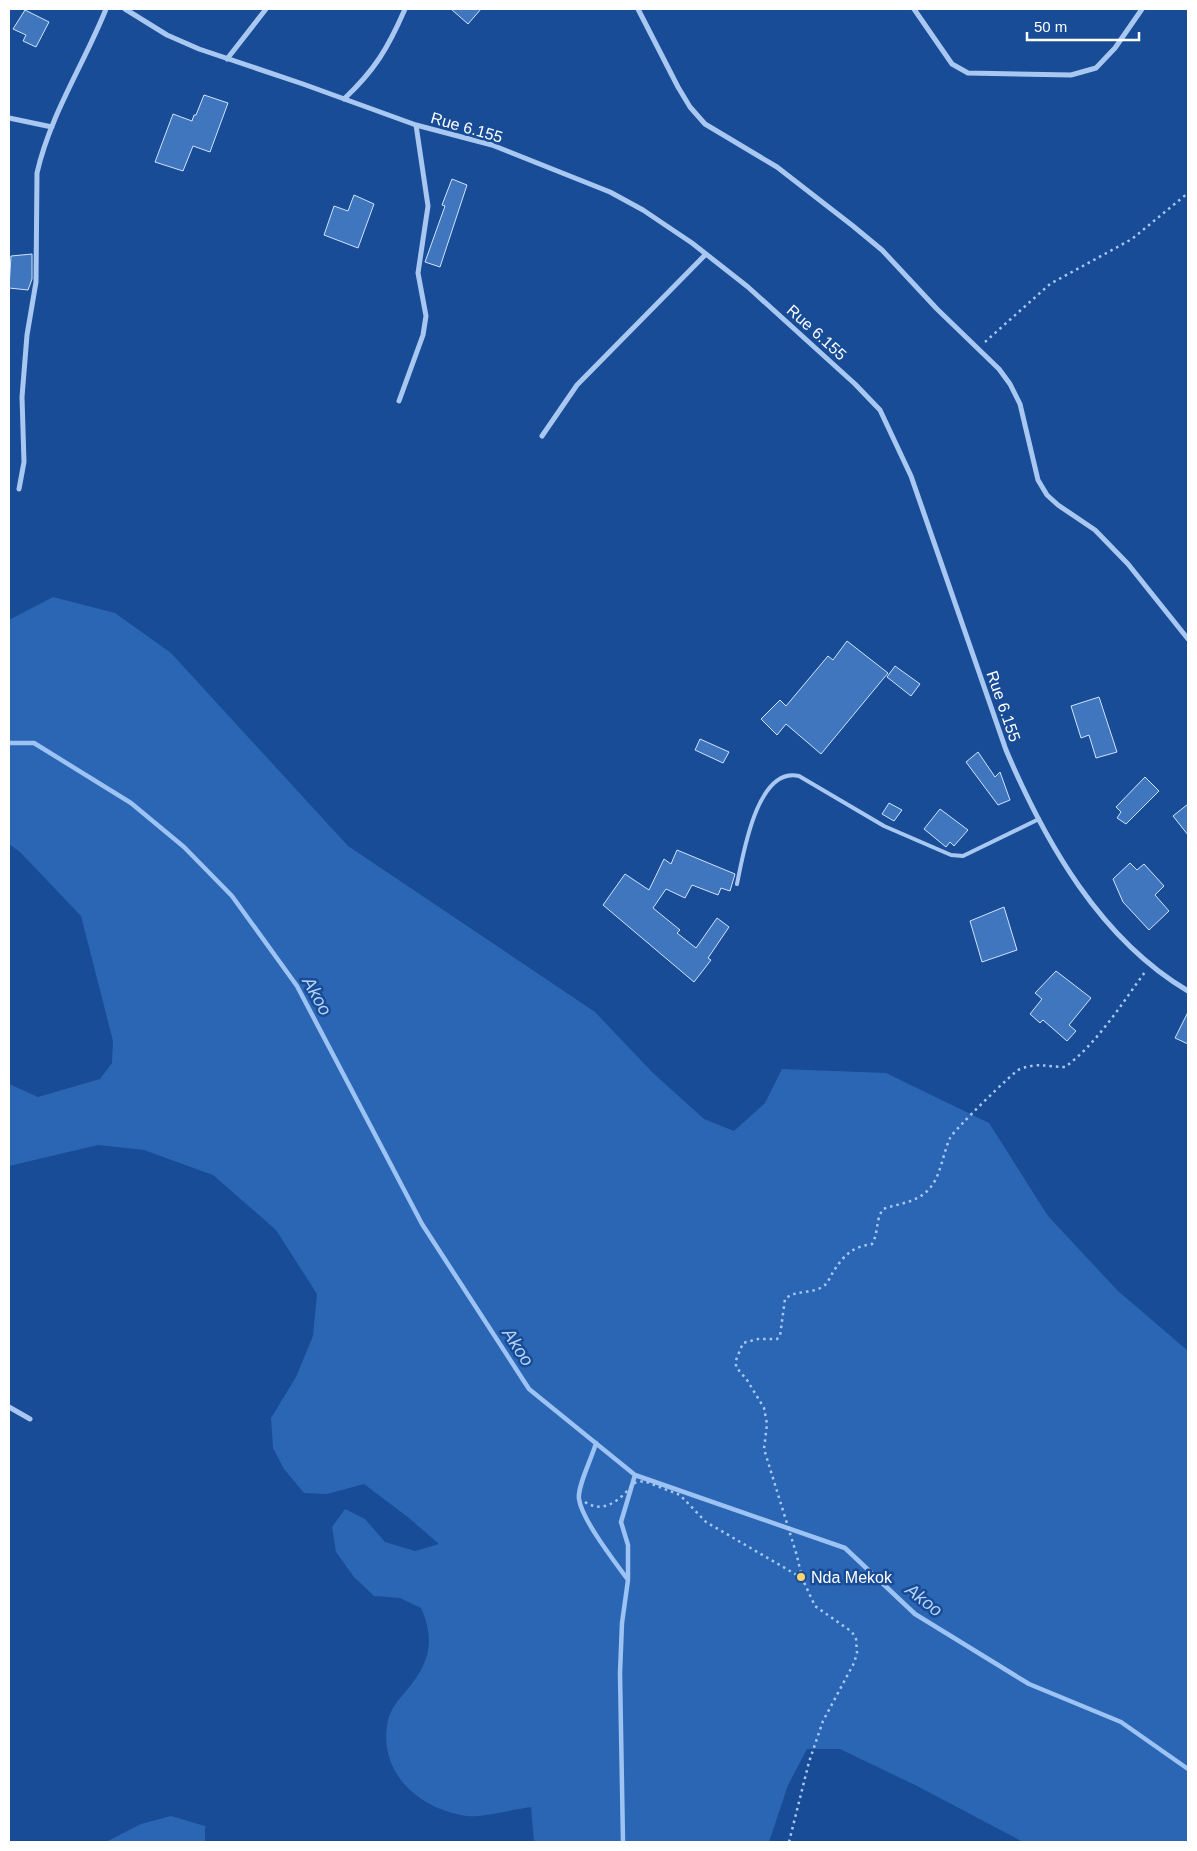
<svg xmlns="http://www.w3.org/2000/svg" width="1197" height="1851" font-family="Helvetica,sans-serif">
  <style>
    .green { fill: #2b66b4 }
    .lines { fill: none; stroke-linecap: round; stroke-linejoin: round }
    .stream { stroke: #9cc3f3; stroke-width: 4.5 }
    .building { fill: #4076bd; stroke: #d0e3fc }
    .path { stroke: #a9c8f1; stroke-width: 2.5; stroke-dasharray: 2.5 4; stroke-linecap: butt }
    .lane { stroke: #a9c8f1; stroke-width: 4 }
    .street { stroke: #a9c8f1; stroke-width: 5 }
    .poi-dot { fill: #ffd669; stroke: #184c96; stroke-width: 2 }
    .labels { text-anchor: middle; stroke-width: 5; stroke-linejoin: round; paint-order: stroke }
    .street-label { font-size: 16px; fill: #fff; stroke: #184c96 }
    .poi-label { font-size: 16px; fill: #fff; stroke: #184c96; text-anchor: start }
    .water-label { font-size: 18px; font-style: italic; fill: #b6d3f7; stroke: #184c96 }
  </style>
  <rect width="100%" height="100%" fill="#184c96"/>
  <path class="green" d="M53 597 115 613 171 653 348 846 595 1012 653 1073 704 1119 734 1131 765 1103 782 1069 886 1073 989 1123 1048 1216 1117 1290 1188 1351V1842H1023L917 1786 840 1749H807L788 1785 769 1842H534L531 1807C515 1809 481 1818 467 1816 418 1809 377 1772 388 1720 390 1710 399 1699 406 1691 429 1664 436 1642 421 1608L400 1598 374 1596 354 1577 336 1552 332 1527 345 1509 365 1519 385 1542 415 1551 439 1544 409 1518 364 1484 327 1494 304 1493 284 1469 273 1448 271 1418 296 1377 313 1336 317 1294 276 1230 213 1175 144 1150 98 1145 9 1166V1084L38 1097 100 1079 112 1063 113 1041 81 916 20 852 9 844V620Z
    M171 1816 205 1826V1842H106L141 1824Z"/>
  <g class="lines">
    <path class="stream" d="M9 743H34L131 803 184 847 232 896 297 986 422 1224 529 1389 635 1475 845 1548 915 1614 1029 1684 1121 1722 1188 1769
      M596 1443C592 1458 577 1487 579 1499 582 1520 615 1562 628 1580L622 1623 620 1673 623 1842
      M628 1578V1545L621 1522 635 1475"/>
  </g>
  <path class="building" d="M451 9H481L468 24Z
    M25 10 49 22 36 47 23 41 26 35 13 29Z
    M204 95 228 103 210 152 193 146 183 171 155 162 173 114 192 121 194 115H196Z
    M452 179 467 185 440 267 425 262 445 206 442 205Z
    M354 195 374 204 358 248 324 235 334 206 348 211Z
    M32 254V279L28 290 9 288 11 256Z
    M847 641 888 673 821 754 786 724 777 735 761 719 780 700 786 706 828 656 833 660Z
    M895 666 920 684 911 696 887 677Z
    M1099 697 1117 752 1096 758 1089 735 1081 738 1071 706Z
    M700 739 729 752 723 763 695 750Z
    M978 752 995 777 1000 772 1010 800 998 805 966 762Z
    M1145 777 1159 791 1126 824 1117 818 1121 812 1116 807Z
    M889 803 902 810 894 821 882 814Z
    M1188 804V835L1173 816Z
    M940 809 968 830 954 846 950 842 946 847 924 829Z
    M677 850 735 874 730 891 721 888 718 895 692 885 685 898 666 889 653 908 680 930 677 933 696 948 717 918 729 927 708 958 711 960 694 982 603 905 625 874 649 890 664 859 671 864Z
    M1130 863 1137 870 1144 864 1164 886 1155 895 1169 911 1149 930 1123 902 1113 879Z
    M1004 907 1017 950 982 962 970 921Z
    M1056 971 1091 998 1069 1025 1076 1031 1067 1041 1043 1020 1040 1023 1030 1014 1042 999 1035 993Z
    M1188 1012V1044L1175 1038Z"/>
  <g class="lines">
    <path class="path" d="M985 342 1050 284 1132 239 1188 193
      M585 1502C605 1515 622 1498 634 1483L644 1481 680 1495 706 1522 802 1578
      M789 1842 809 1762 823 1721 854 1663 857 1653 856 1639 852 1632 815 1606 802 1578 797 1556 764 1449 767 1424 764 1408 747 1380 736 1367V1360L743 1343 758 1339H777L780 1336 785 1299C796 1289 813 1295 825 1285 828 1282 831 1276 833 1272 844 1255 852 1247 872 1244 879 1232 875 1221 883 1209 900 1203 917 1203 930 1188 941 1175 943 1153 950 1138 953 1131 1013 1072 1020 1069 1040 1062 1046 1067 1065 1067 1096 1045 1123 1002 1145 972"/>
    <path class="lane" d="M737 884C743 855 757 766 799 776L884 826 951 855 963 856 1039 819"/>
    <path class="street" d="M125 9 167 35 199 49 303 84 416 125 492 145 610 192 643 210 692 243 748 287 855 384 880 410 911 476 1006 750C1045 842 1100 939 1188 991
      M638 9 678 87 690 107 705 124 777 167 853 226 882 250 937 309 999 369 1010 384 1020 404 1038 480 1047 495 1058 505 1095 530 1128 564 1188 639
      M914 9 952 64 968 73 1071 75 1096 68 1115 48 1142 9
      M227 59 266 9
      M344 99C375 70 388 48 405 9
      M9 118 52 127
      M399 401 423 335 426 316 418 273 428 206 416 125
      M542 436 577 385 706 254
      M19 489 24 462 22 397 27 335 36 282 37 173C50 115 84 64 106 9
      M9 1407 30 1419"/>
  </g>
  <circle class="poi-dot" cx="801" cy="1577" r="5"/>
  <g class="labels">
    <g class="street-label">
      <text transform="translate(467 127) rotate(16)" y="6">Rue 6.155</text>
      <text transform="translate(817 332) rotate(42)" y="6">Rue 6.155</text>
      <text transform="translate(1004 706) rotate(71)" y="6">Rue 6.155</text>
    </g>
    <g class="poi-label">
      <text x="811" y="1583">Nda Mekok</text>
    </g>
    <g class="water-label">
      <text transform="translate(317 996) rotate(61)" y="6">Akoo</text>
      <text transform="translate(518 1347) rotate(57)" y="6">Akoo</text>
      <text transform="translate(924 1600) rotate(38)" y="6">Akoo</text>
    </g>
  </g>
  <rect width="1197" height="1851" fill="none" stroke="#ffffff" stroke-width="20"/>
  <path d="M1027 32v8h112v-8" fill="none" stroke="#ffffff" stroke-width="2.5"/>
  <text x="1034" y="32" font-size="15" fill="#ffffff" stroke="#184c96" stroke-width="4" paint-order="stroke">50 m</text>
</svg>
